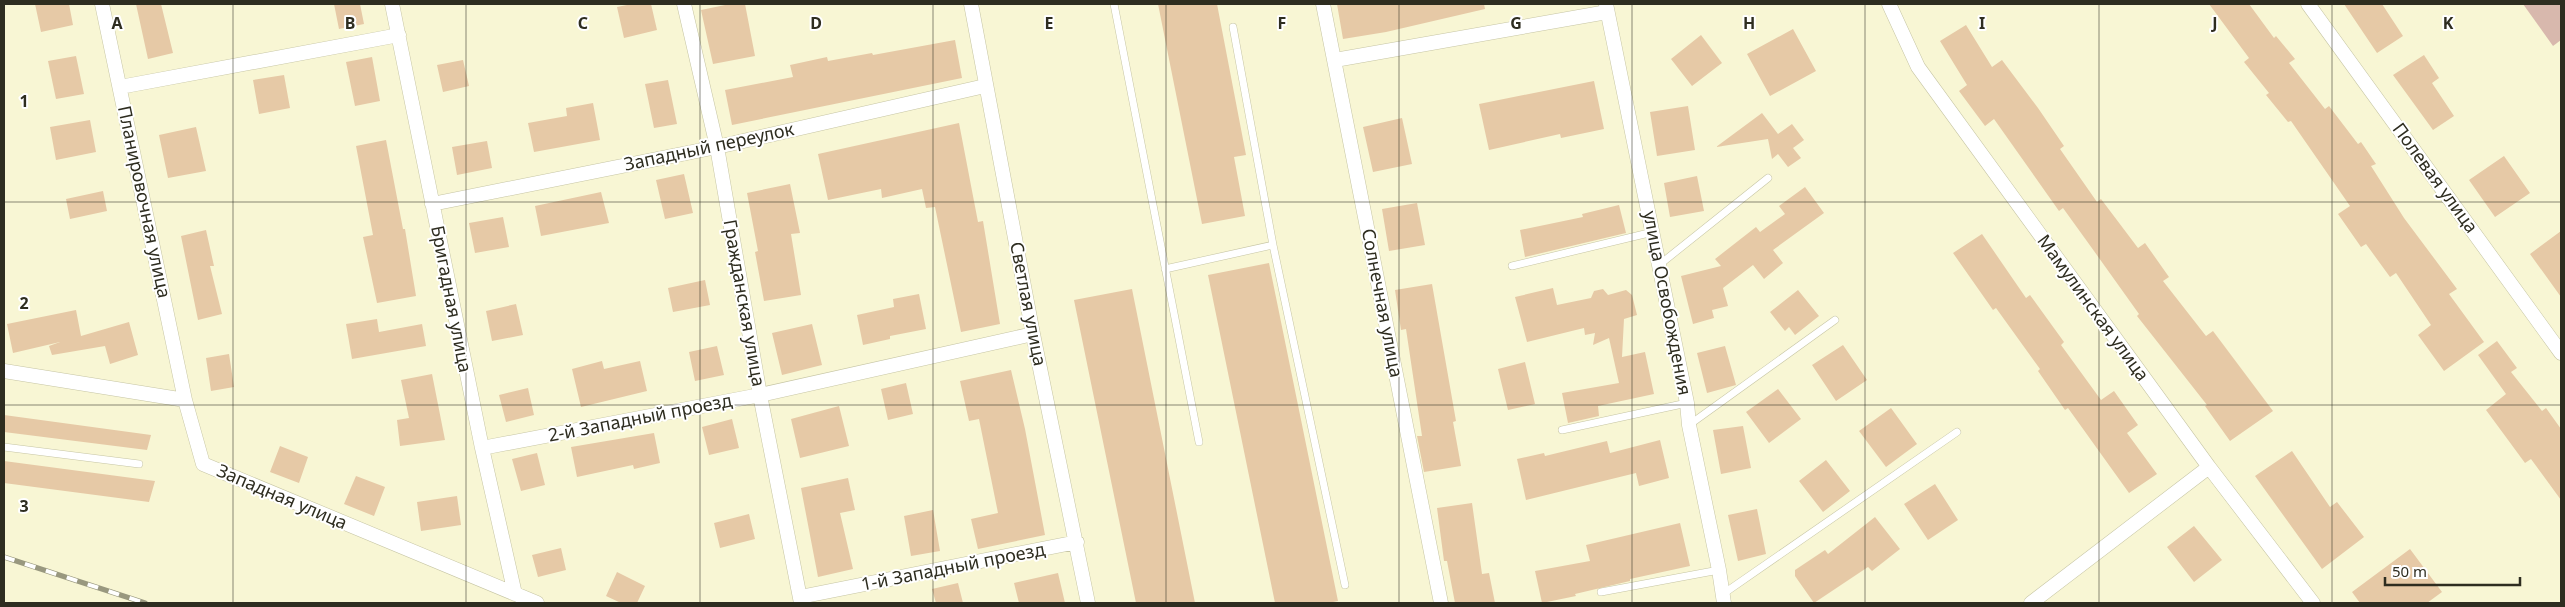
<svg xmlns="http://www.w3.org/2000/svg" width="2565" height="607" font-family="'Noto Sans',sans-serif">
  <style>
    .green { fill: #d8b8ad }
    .building { fill: #e6c9a6 }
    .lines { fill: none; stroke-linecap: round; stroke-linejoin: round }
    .lane-casing { stroke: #c6c5a4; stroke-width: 8 }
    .street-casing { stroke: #c6c5a4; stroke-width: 15 }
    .lane { stroke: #fff; stroke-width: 7 }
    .street { stroke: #fff; stroke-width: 14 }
    .rail-casing { stroke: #99987f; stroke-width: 5.5 }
    .rail { stroke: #fff; stroke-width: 4; stroke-dasharray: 11; stroke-linecap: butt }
    .grid { fill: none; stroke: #2e2d20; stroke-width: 1; stroke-opacity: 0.55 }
    .labels { text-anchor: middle; stroke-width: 4; stroke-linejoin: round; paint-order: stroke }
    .street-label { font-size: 18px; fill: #2e2d20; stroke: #fff }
    .grid-label { font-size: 16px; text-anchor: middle; font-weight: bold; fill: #2e2d20; stroke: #fff; stroke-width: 4; stroke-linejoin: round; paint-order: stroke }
  </style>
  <rect width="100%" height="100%" fill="#f8f6d4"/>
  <path class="green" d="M2523 4H2561V40L2553 46Z"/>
  <path class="building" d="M35 4H69L73 25 41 32Z
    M136 4H161L173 53 148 59Z
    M334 4H360L364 24 339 29Z
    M632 4H651L657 30 624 38 617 7Z
    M730 4H745L755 56 713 64 701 10Z
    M1158 4H1217L1246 155 1234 157 1245 216 1202 224Z
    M1337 4H1484L1485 9 1386 32 1343 39Z
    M2209 4H2249L2274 38 2276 36 2295 59 2289 63 2325 109 2329 106 2358 144 2361 142 2376 164 2371 166 2404 218 2457 289 2449 294 2484 342 2444 371 2418 335 2431 325 2396 273 2390 277 2366 244 2361 247 2338 214 2350 206 2291 121 2288 122 2266 95 2269 93 2244 62 2249 58Z
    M2344 4H2382L2403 36 2377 53Z
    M1966 25 1992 67 2002 60 2038 108 2064 146 2060 149 2097 202 2101 199 2138 248 2145 243 2169 277 2163 281 2206 336 2213 331 2273 411 2230 441 2205 406 2207 405 2137 316 2139 314 2094 251 2063 208 2059 211 1994 119 1985 126 1959 91 1967 85 1940 41Z
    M1793 29 1816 71 1770 96 1747 54Z
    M1701 35 1722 63 1692 86 1671 59Z
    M955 40 962 78 732 125 725 90 793 77 790 65 827 57 828 61 872 53 873 55Z
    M2424 55 2439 78 2432 83 2454 116 2433 130 2393 75Z
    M76 56 84 94 56 99 48 61Z
    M372 57 380 101 355 106 346 62Z
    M463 60 469 86 443 92 437 65Z
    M284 75 290 108 259 114 253 80Z
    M668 80 677 124 654 128 645 84Z
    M1594 81 1604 129 1561 138 1560 134 1489 150 1479 104Z
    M593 103 600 140 534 152 528 123 567 116 566 108Z
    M1688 106 1695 150 1657 156 1650 112Z
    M1762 113 1778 134 1792 124 1804 140 1793 148 1801 158 1788 167 1778 154 1772 159 1768 139 1716 147Z
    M1402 118 1412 164 1373 172 1363 127Z
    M90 120 96 152 56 160 50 127Z
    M959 123 978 222 983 221 1000 324 961 332 935 207 926 208 922 189 882 198 881 189 828 200 818 154Z
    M196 127 206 171 168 178 159 135Z
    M386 140 403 229H405L416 296 377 303 363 237 373 235 356 146Z
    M487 141 492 168 457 175 452 147Z
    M2504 156 2530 193 2495 217 2469 180Z
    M684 174 693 213 665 219 656 180Z
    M1697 176 1704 211 1670 217 1664 183Z
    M790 184 800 233 791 234 801 295 764 301 755 252 758 251 747 193Z
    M1805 187 1824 213 1773 250 1783 263 1764 279 1753 265 1723 288 1728 306 1712 310 1714 318 1693 324 1681 276 1721 266 1715 259 1756 227 1760 232 1785 214 1779 206Z
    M103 191 107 211 70 219 66 199Z
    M601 192 609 223 541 236 535 206Z
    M1417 203 1425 245 1389 251 1382 209Z
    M1619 205 1626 233 1525 257 1520 230 1583 217 1582 214Z
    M503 217 509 247 475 253 469 223Z
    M206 230 214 266H210L222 314 198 320 181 236Z
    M2561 231V297L2530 254Z
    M1982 234 2026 298 2030 295 2064 342 2061 345 2101 400 2114 391 2138 425 2127 433 2157 474 2129 493 2068 408 2065 410 2038 371 2040 369 1996 308 1993 310 1953 253Z
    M1269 263 1338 601 1328 603H1275L1208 275Z
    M705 280 710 305 673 312 668 288Z
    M1432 284 1456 421 1453 422 1461 466 1424 472 1417 436H1422L1406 329 1401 330 1395 290Z
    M1553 288 1557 305 1591 298 1594 291 1603 289 1608 295 1626 290 1632 295 1637 315 1624 319 1622 357 1645 352 1654 394 1598 406 1599 416 1568 423 1562 393 1619 383 1609 338 1593 345 1595 333 1585 335 1584 328 1527 342 1515 297Z
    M1132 289 1195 603H1136L1074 300Z
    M1798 290 1819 316 1795 335 1789 327 1785 331 1770 312Z
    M919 294 926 329 890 336V339L863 345 857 315 894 307 893 299Z
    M516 304 523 335 492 341 486 311Z
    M76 310 81 336 129 322 138 355 110 364 105 346 52 355 49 346 60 342 13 353 7 324Z
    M377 319 379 332 422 324 426 346 352 359 346 324Z
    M812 324 822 365 782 375 772 333Z
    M2497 341 2517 368 2511 372 2542 411 2546 408 2561 429V500L2531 459 2525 463 2486 410 2506 394 2478 355Z
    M1843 345 1867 380 1836 401 1812 365Z
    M717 346 724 375 695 381 689 352Z
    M1725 346 1736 385 1707 393 1697 353Z
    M229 354 234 387 211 391 206 358Z
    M602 361 604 369 640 361 647 391 581 407 572 369Z
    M1525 362 1535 404 1508 410 1498 369Z
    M1011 370 1025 429 1045 535 978 549 971 519 998 513 979 419 969 421 960 381Z
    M432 374 445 440 400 446 397 420 409 418 401 380Z
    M906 383 913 414 888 420 881 389Z
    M528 388 534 415 506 422 499 395Z
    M1778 389 1801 419 1769 443 1746 412Z
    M839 406 849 446 800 458 791 419Z
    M1891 408 1917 444 1886 467 1859 431Z
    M4 415 151 435 147 450 4 432Z
    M732 419 739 448 709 455 702 427Z
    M1743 426 1751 468 1721 474 1713 430Z
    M654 433 660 463 634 469 633 465 577 477 571 447Z
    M1660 440 1669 478 1639 486 1636 473 1526 500 1517 459 1544 453 1545 456 1607 441 1610 453Z
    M280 446 308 457 299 483 270 472Z
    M2292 451 2330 507 2337 502 2364 537 2322 569 2255 476Z
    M537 453 545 485 521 491 512 459Z
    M1826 460 1850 491 1823 512 1799 481Z
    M4 461 155 481 149 502 4 483Z
    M356 476 385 487 374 516 344 504Z
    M848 478 855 510 840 513 853 569 818 577 801 488Z
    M1935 484 1958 520 1928 540 1904 504Z
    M457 496 461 525 421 531 417 502Z
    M1472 503 1482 574 1489 573 1495 603H1455L1447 561H1444L1437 508Z
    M1757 509 1766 554 1738 561 1728 515Z
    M933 510 940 551 911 556 904 516Z
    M749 514 755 539 720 548 714 523Z
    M1875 517 1900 549 1872 571 1868 567 1814 603 1795 576V570L1825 550 1828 554Z
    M1680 523 1690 566 1630 579V581L1575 594 1576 596 1542 603 1535 571 1590 561 1586 545Z
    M2194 526 2222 560 2194 582 2167 547Z
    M561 548 566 570 538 577 532 555Z
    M2410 549 2442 592 2427 603H2360L2352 592Z
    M617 572 645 586 637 603H621L606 596Z
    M1058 573 1065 603H1019L1014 583Z
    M958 583 963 603H936L932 589Z"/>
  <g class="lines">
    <g class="lane-casing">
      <path id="lane" d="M1114 4 1199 442
        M1273 245 1345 585
        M1659 265 1768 178
        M1512 266 1653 232
        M1165 269 1273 245 1233 27
        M1689 425 1835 320
        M1562 430 1687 403
        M4 447 139 464
        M1601 592 1719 570
        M1723 594 1957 432"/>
    </g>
    <g class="street-casing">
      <path id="street" d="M102 4 185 400 203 464 537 603
        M392 4 482 448 515 594
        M684 4 717 147 760 395 801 603
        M971 4 1033 334 1088 603
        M1323 4 1441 603
        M1606 4 1687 403 1689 425 1719 570 1724 603
        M1889 4 1918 67 2209 467 2313 603
        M2308 4 2561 353
        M1335 60 1607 12
        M120 87 399 35
        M432 204 717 147 985 86
        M4 371 185 400
        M482 448 760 395 1033 334
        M800 597 1077 542
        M2031 603 2209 467"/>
    </g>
    <use href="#lane" class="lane"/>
    <use href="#street" class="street"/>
    <g class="rail-casing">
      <path id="rail" d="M4 557 145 603"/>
    </g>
    <use href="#rail" class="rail"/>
  </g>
  <path class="grid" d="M233 4V603M466 4V603M700 4V603M933 4V603M1166 4V603M1399 4V603M1632 4V603M1865 4V603M2099 4V603M2332 4V603M4 202H2561M4 405H2561"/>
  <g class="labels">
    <g class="street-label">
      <text transform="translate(709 147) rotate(-12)" y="6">Западный переулок</text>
      <text transform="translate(2435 178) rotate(54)" y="6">Полевая улица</text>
      <text transform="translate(144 202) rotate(78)" y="6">Планировочная улица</text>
      <text transform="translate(451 299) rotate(79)" y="6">Бригадная улица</text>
      <text transform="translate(744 303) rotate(80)" y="6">Гражданская улица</text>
      <text transform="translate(1382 303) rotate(79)" y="6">Солнечная улица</text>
      <text transform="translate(1667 303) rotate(79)" y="6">улица Освобождения</text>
      <text transform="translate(1028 304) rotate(79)" y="6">Светлая улица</text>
      <text transform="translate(2093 308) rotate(54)" y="6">Мамулинская улица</text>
      <text transform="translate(640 418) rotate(-11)" y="6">2-й Западный проезд</text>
      <text transform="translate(282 497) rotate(23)" y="6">Западная улица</text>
      <text transform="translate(953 567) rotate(-11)" y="6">1-й Западный проезд</text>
    </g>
  </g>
  <g class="grid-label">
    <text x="117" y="29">A</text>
    <text x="350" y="29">B</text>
    <text x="583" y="29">C</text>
    <text x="816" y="29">D</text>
    <text x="1049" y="29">E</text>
    <text x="1282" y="29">F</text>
    <text x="1516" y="29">G</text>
    <text x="1749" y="29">H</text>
    <text x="1982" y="29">I</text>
    <text x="2215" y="29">J</text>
    <text x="2448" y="29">K</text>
    <text x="24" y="107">1</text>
    <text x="24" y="309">2</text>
    <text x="24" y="512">3</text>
  </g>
  <rect width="2565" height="607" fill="none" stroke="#2e2d20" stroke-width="10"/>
  <path d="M2385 577v8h135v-8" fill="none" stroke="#2e2d20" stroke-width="2.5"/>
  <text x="2392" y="577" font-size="15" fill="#2e2d20" stroke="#ffffff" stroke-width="4" paint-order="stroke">50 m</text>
</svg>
